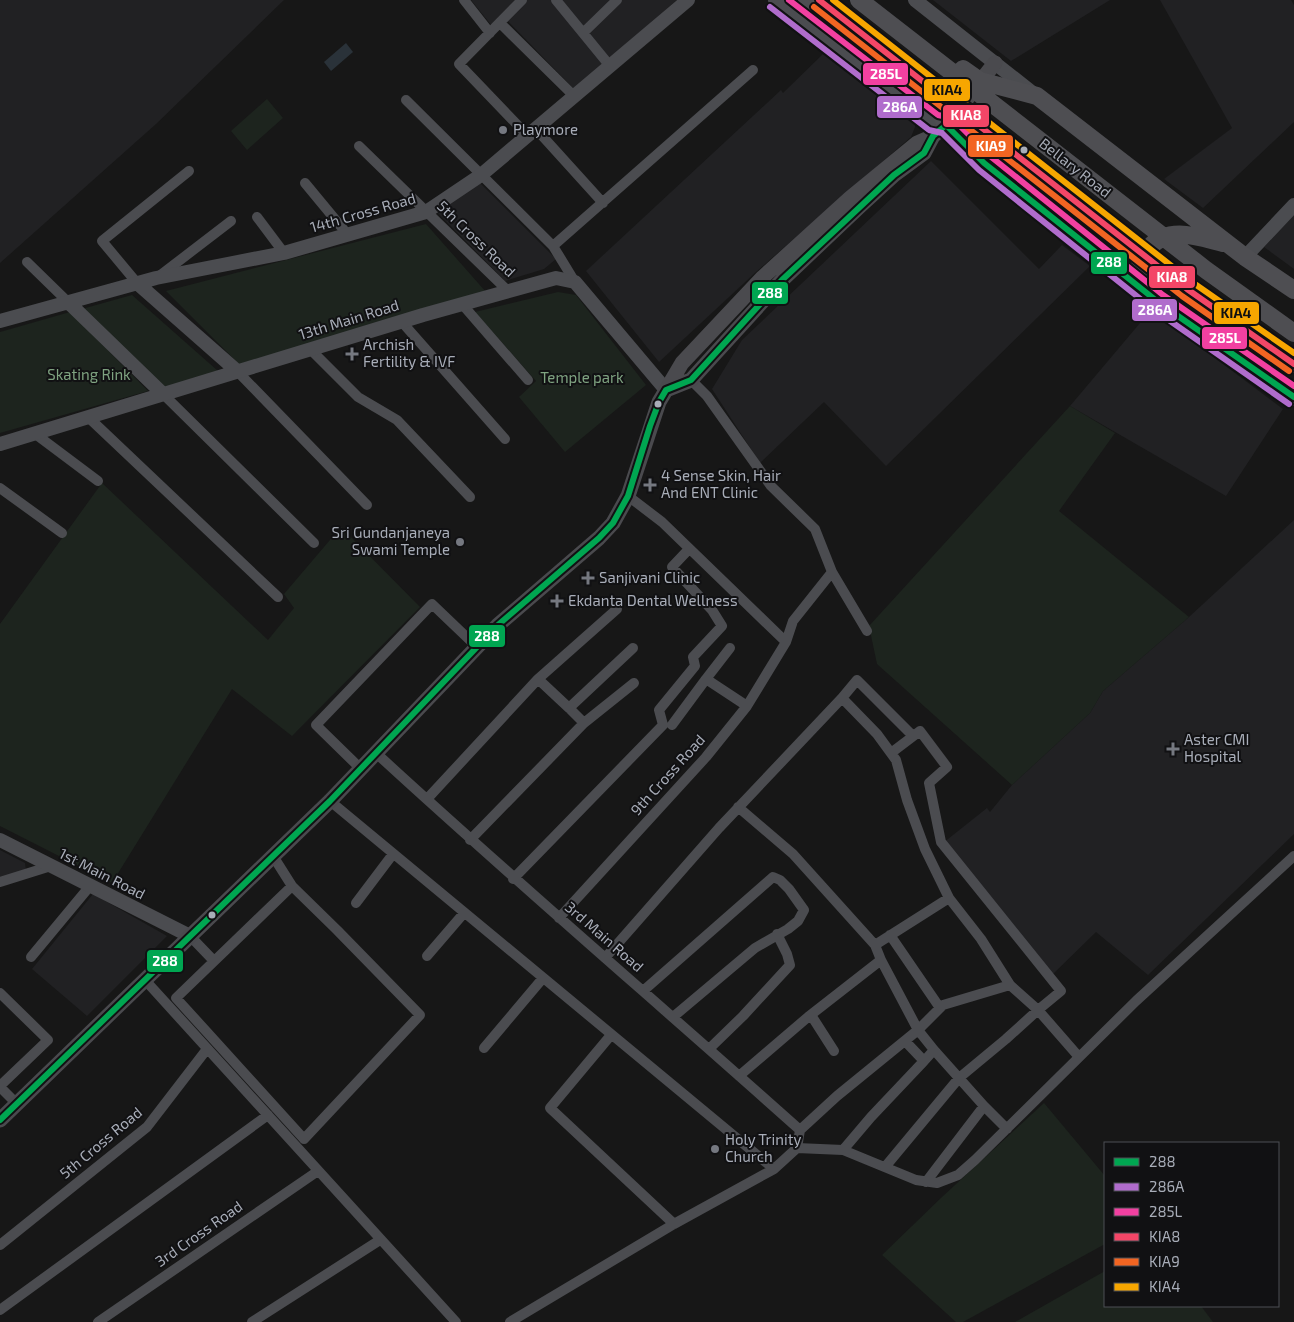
<svg xmlns="http://www.w3.org/2000/svg" width="1294" height="1322" font-family="'Exo 2',sans-serif">
  <style>
    .built { fill: #212123 }
    .green { fill: #1d241e }
    .water { fill: #2a3239 }
    .lines { fill: none; stroke-linecap: round; stroke-linejoin: round }
    .minor { stroke: #4b4c50; stroke-width: 10 }
    .tertiary { stroke: #4b4c50; stroke-width: 14 }
    .secondary { stroke: #4a4a4e; stroke-width: 15 }
    .trunk { stroke: #4e4e52; stroke-width: 18 }
    .bus-1-casing { stroke: #111113; stroke-width: 10 }
    .bus-2-casing { stroke: #111113; stroke-width: 10 }
    .bus-3-casing { stroke: #111113; stroke-width: 10 }
    .bus-4-casing { stroke: #111113; stroke-width: 10 }
    .bus-5-casing { stroke: #111113; stroke-width: 10 }
    .bus-6-casing { stroke: #111113; stroke-width: 10 }
    .bus-1 { stroke: #00a651; stroke-width: 6 }
    .bus-2 { stroke: #b06ccc; stroke-width: 6 }
    .bus-3 { stroke: #f240a1; stroke-width: 6 }
    .bus-4 { stroke: #f34667; stroke-width: 6 }
    .bus-5 { stroke: #f26522; stroke-width: 6 }
    .bus-6 { stroke: #f7a600; stroke-width: 6 }
    .poi-dot { fill: #757880; stroke: #111113; stroke-width: 2 }
    .bus-dot { fill: #a8adb8; stroke: #111113; stroke-width: 2 }
    .labels { text-anchor: middle; stroke-width: 4; stroke-linejoin: round; paint-order: stroke }
    .poi-label { font-size: 15px; fill: #a8adb8; stroke: #111113; text-anchor: start }
    .street-label { font-size: 15px; fill: #a8adb8; stroke: #111113 }
    .park-label { font-size: 15px; fill: #7fa381; stroke: #111113 }
    .line-badge { stroke: #111113; stroke-width: 2 }
    .badge-label { font-size: 14px; text-anchor: middle; font-weight: bold; fill: #fff }
    .pale-badge-label { font-size: 14px; text-anchor: middle; font-weight: bold; fill: #111 }
  </style>
  <rect width="100%" height="100%" fill="#171717"/>
  <path class="built" d="M0 0H284L156 124 0 263Z
    M471 0H677L574 89 503 16 492 26Z
    M933 0H1110L1011 61Z
    M1160 0H1291L1294 5V122L1203 208 1164 179 1232 128Z
    M823 54 915 120V127L911 137 757 271 659 362 586 271 781 90 783 93Z
    M931 161 1039 269 1062 245 1090 266 886 466 824 402 760 463 712 389 742 340Z
    M479 182 556 259 544 269 505 281 438 213Z
    M1294 215V269L1264 247Z
    M1151 310 1283 409 1226 496 1070 406Z
    M1294 520V834L1148 975 1096 932 1052 975 943 843 987 808 990 812 1012 785 1090 713 1103 691 1189 617Z
    M0 850 25 863 26 871 0 878Z
    M93 894 167 936 87 1016 32 969Z"/>
  <path class="green" d="M267 99 283 118 247 150 231 131Z
    M426 224 486 292 239 364 166 291Z
    M558 292 576 295 646 385 565 452 519 397 536 381 475 312Z
    M132 295 218 371 164 388 82 309Z
    M70 312 148 391 0 433V332Z
    M1070 406 1115 433 1059 511 1189 617 1103 691 1090 713 1012 785 877 664 869 626Z
    M102 483 268 640 294 608 284 594 341 527 420 607 292 736 232 689 112 883 0 826V624Z
    M1044 1103 1105 1176V1244L963 1322H956L882 1255 942 1197Z
    M1105 1271V1306H1201L1213 1322H1015Z"/>
  <path class="water" d="M346 43 353 52 331 71 324 62Z"/>
  <g class="lines">
    <path class="minor" d="M464 0 490 33
      M522 0 459 64 528 136
      M556 0 610 66
      M500 23 574 96
      M583 33 617 0
      M406 100 553 246 575 282
      M536 129 603 203
      M359 146 508 291
      M305 183 348 235
      M257 217 284 253
      M553 246 753 70
      M27 262 68 302
      M158 277 231 221
      M137 283 102 241 189 171
      M462 304 528 380
      M401 321 505 439
      M310 349 358 397 397 420 470 497
      M237 371 367 505
      M163 394 314 543
      M88 417 278 597
      M34 433 98 481
      M0 488 62 533
      M628 496 662 522 786 642
      M832 572 867 631
      M538 679 569 708 633 648
      M706 679 730 648
      M842 698 857 680 913 736
      M569 708 584 723
      M672 725 706 679 747 706
      M376 753C515 881 659 1004 800 1130L797 1148
      M891 753 920 731 947 767 929 783 941 842 1061 991 1038 1010 1010 985 943 1005 918 1030 934 1050
      M361 769 316 725 432 604 477 647
      M427 799 538 679 617 609
      M330 801 774 1169
      M738 807 793 854 875 945
      M470 840 584 723 634 683
      M273 856 292 886
      M513 879 663 725 659 710 695 666 693 657 722 626 712 610 672 567 689 549
      M0 882 51 866
      M292 886 337 930 420 1015 304 1139 176 998Z
      M949 898 981 939 1010 985
      M356 903 393 854
      M559 918 706 757 747 706 786 642 793 621 832 572 815 529 771 486 707 396 691 380
      M890 935 940 1008
      M190 936 214 961
      M427 956 464 913
      M31 957 90 886
      M605 958 719 828 842 698 877 734 896 760 907 800 925 849 949 898 875 945 881 960 918 1030 837 1096 800 1130
      M145 980 456 1322
      M643 991 773 877 780 880 789 889 804 910 798 921 788 929 755 948 673 1017
      M0 993 48 1040 0 1086
      M811 1015 834 1051
      M611 1035 550 1108 674 1224
      M484 1048 543 978
      M709 1049 743 1016 790 965 787 954 777 934
      M924 1061 934 1050 959 1078 1006 1039 1038 1010 1079 1057
      M739 1076 808 1017 881 960
      M0 1087 17 1104
      M984 1106 1007 1129
      M843 1150 871 1117 924 1061 905 1041
      M885 1167 959 1078 984 1106 926 1182
      M0 1245 147 1127 207 1049
      M0 1310 268 1115
      M98 1322 318 1171
      M252 1322 380 1240
      M510 1322 674 1224 774 1169 797 1148 843 1150 916 1180 937 1183 958 1175 975 1160 1136 1001 1294 856"/>
    <path class="tertiary" d="M775 0 934 123 946 125
      M915 0 1034 94
      M1245 257 1294 205
      M137 283 237 371
      M68 302 163 394
      M0 321 156 278 284 253 426 212 481 175 688 0
      M0 444 423 315 556 278 575 282 666 390
      M0 840 190 936"/>
    <path class="secondary" d="M666 390 691 380 782 280 860 206 894 175 924 153 933 136 946 125 995 63
      M0 1120 330 801 498 625 599 538 613 523 628 496 659 402 682 363 763 277 850 198 917 143 933 136"/>
    <path class="trunk" d="M807 0 941 113 946 125 973 154 1035 205 1158 302 1294 397
      M859 0 1206 270 1294 333
      M871 40 1187 289 1294 364
      M963 69 980 81 1037 96 1245 257 1294 290
      M1146 293C1144 285 1139 273 1140 265 1141 260 1146 252 1149 248 1168 225 1199 237 1223 243"/>
    <g class="bus-1-casing">
      <path id="bus-1" d="M0 1120 330 801 498 625 599 538 613 523 628 496 650 426 659 402 666 390 691 380 782 280 894 175 924 153 933 136 946 125 984 163 1158 302 1294 397"/>
    </g>
    <g class="bus-2-casing">
      <path id="bus-2" d="M770 7 929 130 942 133 979 170 1153 309 1289 404"/>
    </g>
    <g class="bus-3-casing">
      <path id="bus-3" d="M789 0 938 115 952 118 990 156 1163 295 1294 386"/>
    </g>
    <g class="bus-4-casing">
      <path id="bus-4" d="M819 0 1187 289 1294 364"/>
    </g>
    <g class="bus-5-casing">
      <path id="bus-5" d="M814 7 1182 296 1289 371"/>
    </g>
    <g class="bus-6-casing">
      <path id="bus-6" d="M833 0 1192 282 1294 353"/>
    </g>
    <use href="#bus-1" class="bus-1"/>
    <use href="#bus-2" class="bus-2"/>
    <use href="#bus-3" class="bus-3"/>
    <use href="#bus-4" class="bus-4"/>
    <use href="#bus-5" class="bus-5"/>
    <use href="#bus-6" class="bus-6"/>
  </g>
  <g class="poi-dot">
    <circle cx="503" cy="130" r="5"/>
    <path d="M349.5 346.5h5v5h5v5h-5v5h-5v-5h-5v-5h5z"/>
    <path d="M647.5 477.5h5v5h5v5h-5v5h-5v-5h-5v-5h5z"/>
    <circle cx="460" cy="542" r="5"/>
    <path d="M585.5 570.5h5v5h5v5h-5v5h-5v-5h-5v-5h5z"/>
    <path d="M554.5 593.5h5v5h5v5h-5v5h-5v-5h-5v-5h5z"/>
    <path d="M1170.5 741.5h5v5h5v5h-5v5h-5v-5h-5v-5h5z"/>
    <circle cx="715" cy="1149" r="5"/>
  </g>
  <g class="bus-dot">
    <circle cx="1024" cy="150" r="4.5"/>
    <circle cx="658" cy="404" r="4.5"/>
    <circle cx="212" cy="915" r="4.5"/>
  </g>
  <g class="labels">
    <g class="poi-label">
      <text x="513" y="135">Playmore</text>
      <text x="363" y="350">Archish<tspan x="363" dy="17">Fertility &amp; IVF</tspan></text>
      <text x="661" y="481">4 Sense Skin, Hair<tspan x="661" dy="17">And ENT Clinic</tspan></text>
      <text x="450" y="538" text-anchor="end">Sri Gundanjaneya<tspan x="450" dy="17">Swami Temple</tspan></text>
      <text x="599" y="583">Sanjivani Clinic</text>
      <text x="568" y="606">Ekdanta Dental Wellness</text>
      <text x="1184" y="745">Aster CMI<tspan x="1184" dy="17">Hospital</tspan></text>
      <text x="725" y="1145">Holy Trinity<tspan x="725" dy="17">Church</tspan></text>
    </g>
    <g class="street-label">
      <text transform="translate(1075 168) rotate(38)" y="5">Bellary Road</text>
      <text transform="translate(363 213) rotate(-16)" y="5">14th Cross Road</text>
      <text transform="translate(476 239) rotate(44)" y="5">5th Cross Road</text>
      <text transform="translate(349 320) rotate(-17)" y="5">13th Main Road</text>
      <text transform="translate(668 775) rotate(-48)" y="5">9th Cross Road</text>
      <text transform="translate(102 874) rotate(27)" y="5">1st Main Road</text>
      <text transform="translate(604 937) rotate(41)" y="5">3rd Main Road</text>
      <text transform="translate(101 1143) rotate(-40)" y="5">5th Cross Road</text>
      <text transform="translate(199 1234) rotate(-35)" y="5">3rd Cross Road</text>
    </g>
    <g class="park-label">
      <text x="89" y="380">Skating Rink</text>
      <text x="582" y="383">Temple park</text>
    </g>
  </g>
  <g class="line-badge">
    <rect x="862" y="62" width="47" height="24" rx="5" fill="#f240a1"/>
    <rect x="923" y="78" width="48" height="24" rx="5" fill="#f7a600"/>
    <rect x="876" y="95" width="47" height="24" rx="5" fill="#b06ccc"/>
    <rect x="942" y="104" width="48" height="24" rx="5" fill="#f34667"/>
    <rect x="967" y="134" width="47" height="24" rx="5" fill="#f26522"/>
    <rect x="1090" y="251" width="38" height="24" rx="5" fill="#00a651"/>
    <rect x="1148" y="265" width="48" height="24" rx="5" fill="#f34667"/>
    <rect x="751" y="281" width="38" height="24" rx="5" fill="#00a651"/>
    <rect x="1131" y="298" width="47" height="24" rx="5" fill="#b06ccc"/>
    <rect x="1213" y="301" width="47" height="24" rx="5" fill="#f7a600"/>
    <rect x="1201" y="326" width="47" height="24" rx="5" fill="#f240a1"/>
    <rect x="468" y="624" width="38" height="24" rx="5" fill="#00a651"/>
    <rect x="146" y="949" width="38" height="24" rx="5" fill="#00a651"/>
  </g>
  <g class="badge-label">
    <text x="886" y="79">285L</text>
    <text x="900" y="112">286A</text>
    <text x="966" y="120">KIA8</text>
    <text x="991" y="151">KIA9</text>
    <text x="1109" y="267">288</text>
    <text x="1172" y="282">KIA8</text>
    <text x="770" y="298">288</text>
    <text x="1155" y="315">286A</text>
    <text x="1225" y="343">285L</text>
    <text x="487" y="641">288</text>
    <text x="165" y="966">288</text>
  </g>
  <g class="pale-badge-label">
    <text x="947" y="95">KIA4</text>
    <text x="1236" y="318">KIA4</text>
  </g>
  <rect x="1104" y="1142" width="175" height="165" fill="#111113" stroke="#4d4f55"/>
  <rect x="1114" y="1158" width="25" height="8" fill="#00a651" stroke="#4d4f55"/>
  <text x="1149" y="1167" font-size="15" fill="#a8adb8">288</text>
  <rect x="1114" y="1183" width="25" height="8" fill="#b06ccc" stroke="#4d4f55"/>
  <text x="1149" y="1192" font-size="15" fill="#a8adb8">286A</text>
  <rect x="1114" y="1208" width="25" height="8" fill="#f240a1" stroke="#4d4f55"/>
  <text x="1149" y="1217" font-size="15" fill="#a8adb8">285L</text>
  <rect x="1114" y="1233" width="25" height="8" fill="#f34667" stroke="#4d4f55"/>
  <text x="1149" y="1242" font-size="15" fill="#a8adb8">KIA8</text>
  <rect x="1114" y="1258" width="25" height="8" fill="#f26522" stroke="#4d4f55"/>
  <text x="1149" y="1267" font-size="15" fill="#a8adb8">KIA9</text>
  <rect x="1114" y="1283" width="25" height="8" fill="#f7a600" stroke="#4d4f55"/>
  <text x="1149" y="1292" font-size="15" fill="#a8adb8">KIA4</text>
</svg>
